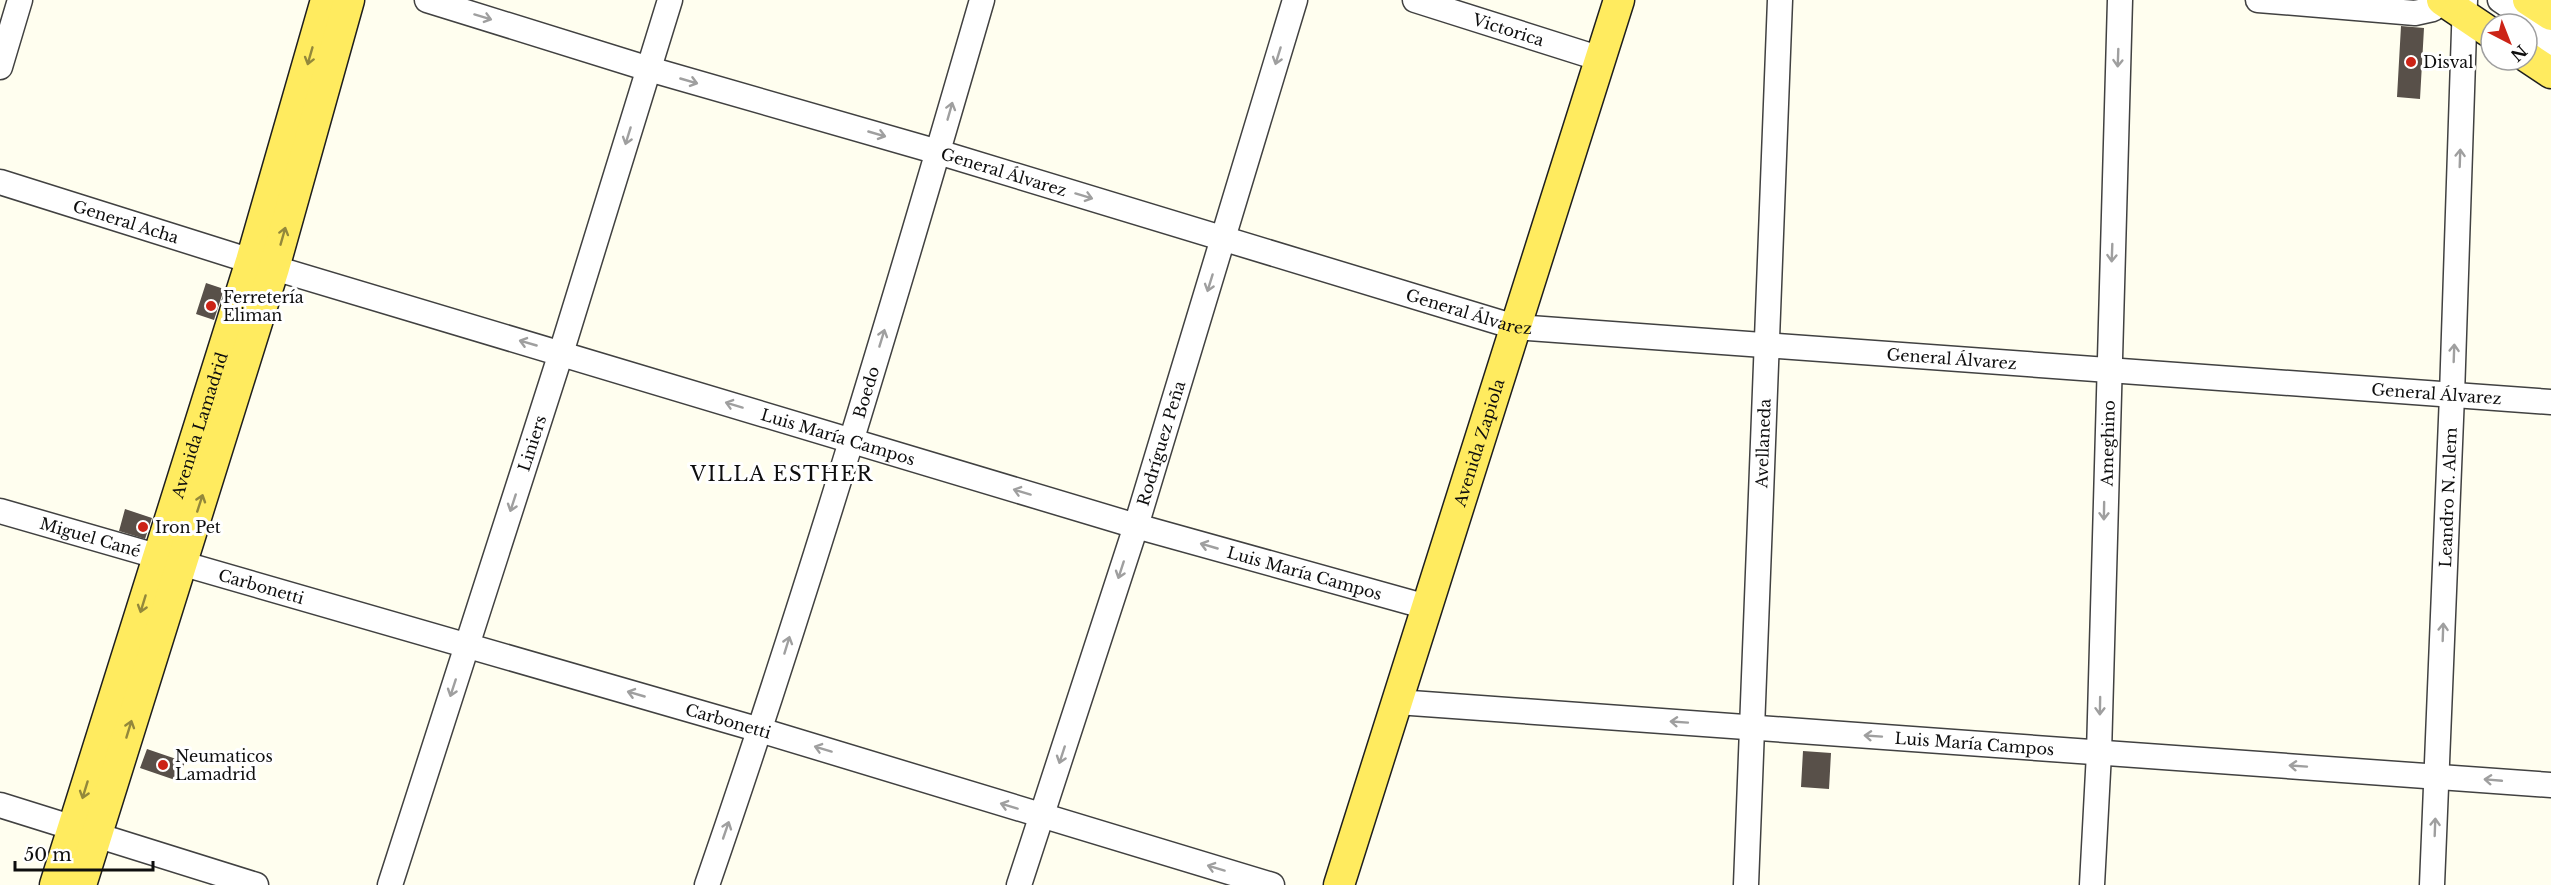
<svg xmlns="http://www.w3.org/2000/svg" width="2551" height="885" font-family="'Libre Baskerville',serif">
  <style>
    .building { fill: #585049 }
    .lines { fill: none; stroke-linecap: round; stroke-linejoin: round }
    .minor-casing { stroke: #414141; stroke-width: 27 }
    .major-casing { stroke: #1f1f1f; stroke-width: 33 }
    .minor { stroke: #fff; stroke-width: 24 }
    .major { stroke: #ffeb5f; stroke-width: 30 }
    .oneway { stroke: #9f9f9f }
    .oneway2 { stroke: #93883b }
    .poi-dot { fill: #cc2417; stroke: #fff; stroke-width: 2 }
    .labels { text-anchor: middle; stroke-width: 6; stroke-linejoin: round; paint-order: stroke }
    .street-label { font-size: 16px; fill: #0e0e0e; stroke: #fff }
    .poi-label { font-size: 16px; fill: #0e0e0e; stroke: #fff; text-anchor: start }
    .quarter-label { font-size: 20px; letter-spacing: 1.5px; fill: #0e0e0e; stroke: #fff }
  </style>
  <rect width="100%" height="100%" fill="#fffeef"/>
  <path class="building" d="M2401 26 2424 28 2420 99 2397 97Z
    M206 283 224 289 214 320 196 314Z
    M125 509 152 518 145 539 119 531Z
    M147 749 185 762 178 781 140 768Z
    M1803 751 1831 753 1829 789 1801 787Z"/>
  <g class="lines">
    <g class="minor-casing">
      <g id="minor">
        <path id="s1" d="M427 0 649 69 938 152 1515 327 2551 402"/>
        <path id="s2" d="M1415 0 1601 59"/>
        <path d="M2258 0 2415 13 2433 9 2440 0"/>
        <path d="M2500 0 2551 34"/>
        <path d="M2527 37 2551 54"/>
        <path d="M0 67 20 0"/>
        <path id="s3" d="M0 182 251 261 1136 526 1427 607"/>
        <path id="s4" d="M0 511 760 730 1272 885"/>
        <path id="s5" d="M1397 702 2551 785"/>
        <path d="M0 805 256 885"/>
        <path id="s6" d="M390 885 561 353 670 0"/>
        <path id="s7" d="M707 885C808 593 896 297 982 0"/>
        <path id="s8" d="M1019 885 1136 526 1295 0"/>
        <path id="s9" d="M1746 885 1780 0"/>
        <path id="s10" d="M2092 885 2099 753 2120 0"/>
        <path id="s11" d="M2432 885 2452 395 2465 0"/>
      </g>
    </g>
    <g class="major-casing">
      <g id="major">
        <path d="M2442 0 2491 33"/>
        <path d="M2528 0 2551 15"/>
        <path d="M2527 57 2551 73"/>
        <path id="s12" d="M55 885 251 261 326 0"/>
        <path d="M81 885 274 268 349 0"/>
        <path id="s13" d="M1339 885 1619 0"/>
      </g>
    </g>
    <use href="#minor" class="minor"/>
    <use href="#major" class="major"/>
  </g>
  <defs><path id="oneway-shaft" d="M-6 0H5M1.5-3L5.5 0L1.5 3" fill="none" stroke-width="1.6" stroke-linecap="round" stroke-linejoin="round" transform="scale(1.5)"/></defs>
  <g class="oneway">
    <use href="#oneway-shaft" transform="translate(483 17) rotate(17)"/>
    <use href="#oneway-shaft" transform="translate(1278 56) rotate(107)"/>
    <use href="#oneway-shaft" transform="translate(2118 58) rotate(92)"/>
    <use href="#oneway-shaft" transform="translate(689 81) rotate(16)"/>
    <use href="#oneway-shaft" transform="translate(950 111) rotate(-74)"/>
    <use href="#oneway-shaft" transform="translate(877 134) rotate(16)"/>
    <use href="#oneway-shaft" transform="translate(628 136) rotate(107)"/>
    <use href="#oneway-shaft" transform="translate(2460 158) rotate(-88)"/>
    <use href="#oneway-shaft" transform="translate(1084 196) rotate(17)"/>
    <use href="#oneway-shaft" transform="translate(2112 253) rotate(92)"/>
    <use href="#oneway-shaft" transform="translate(1210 283) rotate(107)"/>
    <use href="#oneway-shaft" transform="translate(882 338) rotate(-73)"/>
    <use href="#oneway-shaft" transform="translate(528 343) rotate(-164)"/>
    <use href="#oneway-shaft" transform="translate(2454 353) rotate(-88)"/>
    <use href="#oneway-shaft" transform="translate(734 405) rotate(-163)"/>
    <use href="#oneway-shaft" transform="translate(1022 492) rotate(-163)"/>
    <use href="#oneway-shaft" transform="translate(513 503) rotate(108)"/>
    <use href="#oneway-shaft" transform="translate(2104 511) rotate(91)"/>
    <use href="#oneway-shaft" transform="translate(1209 546) rotate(-164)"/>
    <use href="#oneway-shaft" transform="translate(1121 570) rotate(108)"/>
    <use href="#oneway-shaft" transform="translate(2443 632) rotate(-88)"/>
    <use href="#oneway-shaft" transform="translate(787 645) rotate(-73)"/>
    <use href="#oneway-shaft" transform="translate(453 688) rotate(108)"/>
    <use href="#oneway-shaft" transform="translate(636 694) rotate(-164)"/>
    <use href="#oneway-shaft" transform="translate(2100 706) rotate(91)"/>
    <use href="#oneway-shaft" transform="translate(1679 722) rotate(-176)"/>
    <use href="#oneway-shaft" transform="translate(1873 736) rotate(-176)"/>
    <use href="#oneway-shaft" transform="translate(823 749) rotate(-163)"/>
    <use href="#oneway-shaft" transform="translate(1062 755) rotate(108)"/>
    <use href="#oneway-shaft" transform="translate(2298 766) rotate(-176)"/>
    <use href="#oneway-shaft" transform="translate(2493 780) rotate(-175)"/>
    <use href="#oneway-shaft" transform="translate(1009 806) rotate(-163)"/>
    <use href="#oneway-shaft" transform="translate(2435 827) rotate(-88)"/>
    <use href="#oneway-shaft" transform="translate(726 830) rotate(-71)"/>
    <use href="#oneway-shaft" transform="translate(1216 868) rotate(-163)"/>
  </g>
  <g class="oneway2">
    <use href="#oneway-shaft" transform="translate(310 56) rotate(106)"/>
    <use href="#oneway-shaft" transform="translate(283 236) rotate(-74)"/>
    <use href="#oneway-shaft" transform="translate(200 503) rotate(-72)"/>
    <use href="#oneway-shaft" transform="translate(143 604) rotate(107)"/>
    <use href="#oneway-shaft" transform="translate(129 729) rotate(-73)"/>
    <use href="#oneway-shaft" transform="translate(85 790) rotate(107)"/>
  </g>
  <g class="poi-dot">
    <circle cx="2411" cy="62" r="6"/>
    <circle cx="211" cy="306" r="6"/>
    <circle cx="143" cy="527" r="6"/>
    <circle cx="163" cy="765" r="6"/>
  </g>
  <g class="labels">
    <g class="street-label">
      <text dy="6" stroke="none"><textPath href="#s2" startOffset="98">Victorica</textPath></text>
      <text dy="6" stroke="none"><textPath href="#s1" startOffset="602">General Álvarez</textPath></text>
      <text dy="6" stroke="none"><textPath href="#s3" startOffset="132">General Acha</textPath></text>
      <text dy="6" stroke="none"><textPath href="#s1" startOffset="1088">General Álvarez</textPath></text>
      <text dy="6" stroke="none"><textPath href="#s1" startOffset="1574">General Álvarez</textPath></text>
      <text dy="6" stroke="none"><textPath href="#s7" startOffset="518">Boedo</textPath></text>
      <text dy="6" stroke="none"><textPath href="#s1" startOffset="2060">General Álvarez</textPath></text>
      <text dy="6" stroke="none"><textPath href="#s12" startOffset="482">Avenida Lamadrid</textPath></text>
      <text dy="6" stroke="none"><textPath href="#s3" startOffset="876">Luis María Campos</textPath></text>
      <text dy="6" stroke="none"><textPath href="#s13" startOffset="464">Avenida Zapiola</textPath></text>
      <text dy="6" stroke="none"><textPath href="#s9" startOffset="442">Avellaneda</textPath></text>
      <text dy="6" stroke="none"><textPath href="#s6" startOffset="464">Liniers</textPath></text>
      <text dy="6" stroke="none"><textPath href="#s10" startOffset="442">Ameghino</textPath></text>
      <text dy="6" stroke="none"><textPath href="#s8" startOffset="464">Rodríguez Peña</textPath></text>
      <text dy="6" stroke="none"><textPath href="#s11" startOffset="388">Leandro N. Alem</textPath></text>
      <text dy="6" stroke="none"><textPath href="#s4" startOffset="94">Miguel Cané</textPath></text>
      <text dy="6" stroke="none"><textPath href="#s3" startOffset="1362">Luis María Campos</textPath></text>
      <text dy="6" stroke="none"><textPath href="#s4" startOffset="272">Carbonetti</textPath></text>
      <text dy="6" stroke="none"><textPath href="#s4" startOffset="758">Carbonetti</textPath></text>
      <text dy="6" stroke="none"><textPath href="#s5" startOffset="579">Luis María Campos</textPath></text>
    </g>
    <g class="poi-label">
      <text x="2423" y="68">Disval</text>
      <text x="223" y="303">Ferretería<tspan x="223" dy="18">Eliman</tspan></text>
      <text x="155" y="533">Iron Pet</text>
      <text x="175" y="762">Neumaticos<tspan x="175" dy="18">Lamadrid</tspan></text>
    </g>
    <g class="quarter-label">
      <text x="782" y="481">VILLA ESTHER</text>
    </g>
  </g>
  <g transform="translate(2509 42) rotate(138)"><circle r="28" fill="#ffffff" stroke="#9f9f9f" stroke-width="1.5"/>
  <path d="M0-4.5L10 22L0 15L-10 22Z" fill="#cc2417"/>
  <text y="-9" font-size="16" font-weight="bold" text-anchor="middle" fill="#0e0e0e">N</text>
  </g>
  <path d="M15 861v9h138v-9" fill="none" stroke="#0e0e0e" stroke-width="3"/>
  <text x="24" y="861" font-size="18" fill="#0e0e0e" stroke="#ffffff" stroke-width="4.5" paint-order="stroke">50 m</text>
</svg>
